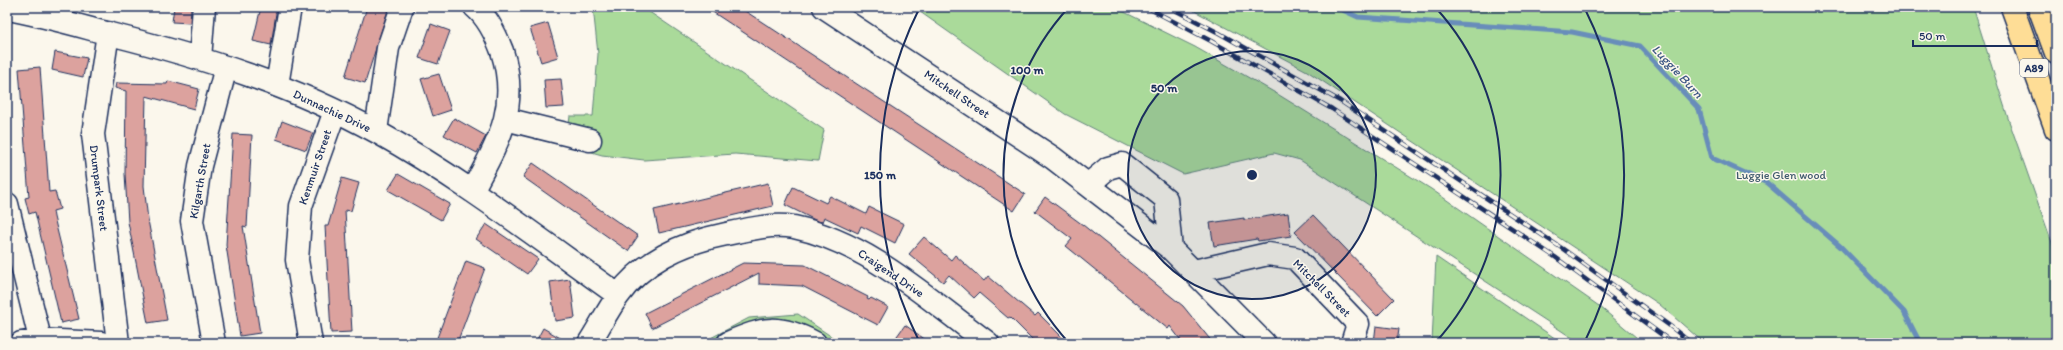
<svg xmlns="http://www.w3.org/2000/svg" width="2063" height="350" font-family="Itim,sans-serif">
  <style>
    .green { fill: #aada9a; stroke: #62847c }
    .lines { fill: none; stroke-linecap: round; stroke-linejoin: round }
    .stream { stroke: #688dba; stroke-width: 5 }
    .building { fill: #dca29e; stroke: #1b2f5e }
    .minor-casing { stroke: #1b2f5e; stroke-width: 25 }
    .major-casing { stroke: #1b2f5e; stroke-width: 25 }
    .minor { stroke: #fbf7ec; stroke-width: 22 }
    .major { stroke: #fedd96; stroke-width: 22 }
    .rail-casing { stroke: #1b2f5e; stroke-width: 4.5 }
    .rail { stroke: #fbf7ec; stroke-width: 3; stroke-dasharray: 9; stroke-linecap: butt }
    .ring { fill: none; stroke: #1b2f5e; stroke-width: 2 }
    .labels { text-anchor: middle; stroke-width: 3; stroke-linejoin: round; paint-order: stroke }
    .shield { fill: #fbf7ec; stroke: #5e6b89; stroke-width: 1 }
    .shield-label { font-size: 11px; font-weight: bold; fill: #1b2f5e }
    .street-label { font-size: 12px; fill: #1b2f5e; stroke: #fbf7ec }
    .park-label { font-size: 12px; fill: #3f5a6d; stroke: #fbf7ec }
    .water-label { font-size: 13px; font-style: italic; fill: #3b5684; stroke: #fbf7ec }
    .centre { fill: #1b2f5e; stroke: #fbf7ec; stroke-width: 2 }
    .ring-label { font-size: 12px; text-anchor: middle; font-weight: bold; fill: #1b2f5e; stroke: #fbf7ec; stroke-width: 3; stroke-linejoin: round; paint-order: stroke }
  </style>
  <rect width="100%" height="100%" fill="#fbf7ec"/>
  <filter id="ink" filterUnits="userSpaceOnUse"><feTurbulence type="fractalNoise" baseFrequency=".025" numOctaves="2"/><feDisplacementMap in="SourceGraphic" scale="8" xChannelSelector="R" yChannelSelector="G"/><feConvolveMatrix kernelMatrix="1 2 1 2 8 2 1 2 1" color-interpolation-filters="sRGB"/></filter>
  <g filter="url(#ink)">
    <path class="green" d="M593 7H642L824 130 818 161 735 154 644 160 602 155 529 134 569 124 570 116H593L598 54Z
      M913 7H1114L1195 47 1279 95 1431 189 1599 306 1643 343H1580L1300 160 1274 153 1183 174 1065 114Z
      M1187 7H1973L2009 121 2056 254V343H1704L1659 304 1307 71Z
      M1436 257 1562 343H1432Z
      M798 314 841 343H701L749 318Z"/>
    <g class="lines">
      <path class="stream" d="M1336 7 1358 17 1572 32 1640 46 1699 109 1712 158 1767 183 1841 247 1904 312 1920 343"/>
    </g>
    <path class="building" d="M174 7H191L190 23 172 22Z
      M261 7H277L271 45 253 41Z
      M367 7H389L365 83 345 77Z
      M705 7H739L1025 194 1014 211Z
      M548 23 558 57 541 62 530 28Z
      M431 24 450 31 438 64 419 58Z
      M55 52 87 58 83 77 52 70Z
      M40 67 49 192 55 191 60 209 53 211 54 217 79 319 61 323 35 212 29 214 25 198 29 197 19 69Z
      M439 74 451 110 433 116 421 79Z
      M561 79 564 107 546 108 544 80Z
      M168 81 199 89 194 109 146 96 144 186 148 220 167 320 148 323 128 222 125 174 126 91 115 88 116 83 167 84Z
      M454 118 486 136 477 153 444 135Z
      M282 121 313 133 306 150 276 139Z
      M233 134 252 135 247 227 243 226 260 333 240 336 226 245Z
      M533 163 638 236 628 251 523 177Z
      M398 174 450 204 441 220 388 190Z
      M342 178 359 183 351 211 345 210 352 332 331 333 325 226H328Z
      M768 183 773 206 659 233 654 210Z
      M793 187 826 203 830 196 866 214 869 207 904 224 895 243 861 226 858 233 824 217 822 222 817 221 785 205Z
      M1045 197 1083 225 1183 306 1213 343H1183L1170 326 1168 329 1066 246 1072 239 1035 211Z
      M1288 213 1291 236 1258 241 1257 239 1214 246 1210 223 1244 218V220Z
      M1313 215 1394 299 1377 316 1295 232Z
      M486 224 538 259 527 274 476 239Z
      M924 237 951 260 955 255 984 281 988 276 1035 316 1038 313 1068 343H1036L1010 317 1008 318 979 293 974 298 949 275 943 282 909 254Z
      M466 261 485 268 457 343H435Z
      M743 263 805 265 868 297 867 299 869 300 871 298 888 307 878 325 802 286 759 284V273L652 328 645 313Z
      M570 279 575 318 555 321 550 282Z
      M905 325 930 343H892Z
      M1376 326 1399 329 1397 343H1374Z
      M543 328 569 343H535Z"/>
    <g class="lines">
      <g class="minor-casing">
        <path id="minor" d="M824 7 1053 158 1171 249 1264 343
          M7 9C42 15 76 25 110 34 202 57 294 86 377 132 462 179 539 239 618 295
          M108 33 93 134 118 343
          M200 59 204 7
          M277 85 290 7
          M505 119 590 140
          M376 131 388 48 402 7
          M1089 184 1108 168 1122 164 1166 199 1171 249
          M472 191C498 142 520 108 502 51 496 35 488 18 475 7
          M7 204 41 343
          M1194 271 1268 254 1295 258 1358 324 1352 343
          M21 343 40 340 101 343
          M214 343 192 221 200 166 226 67
          M311 343 297 260 301 206 335 111
          M589 343C599 328 607 311 618 296 642 262 682 243 722 235 745 230 771 223 794 227 869 243 928 299 988 343
          M728 343C765 327 779 324 815 343"/>
      </g>
      <g class="major-casing">
        <path id="major" d="M2012 7 2056 129
          M2039 7 2056 53"/>
      </g>
      <use href="#minor" class="minor"/>
      <use href="#major" class="major"/>
      <g class="rail-casing">
        <path id="rail" d="M1146 7 1211 41 1332 109 1555 257 1673 343
          M1169 7 1219 33 1340 101 1563 249 1670 326 1691 343"/>
      </g>
      <use href="#rail" class="rail"/>
    </g>
  </g>
  <circle cx="1252" cy="175" r="124" fill="#1b2f5e" fill-opacity=".12"/>
  <g class="ring">
    <circle cx="1252" cy="175" r="124"/>
    <path d="M1069 343A248 248 0 0 1 1069 7M1435 7A248 248 0 0 1 1435 343"/>
    <path d="M919 341A372 372 0 0 1 919 9M1585 9A372 372 0 0 1 1585 341"/>
  </g>
  <g class="labels">
    <rect class="shield" x="2020" y="59" width="28" height="18" rx="3"/>
    <g class="shield-label">
      <text x="2034" y="72">A89</text>
    </g>
    <g class="street-label">
      <text transform="translate(957 94) rotate(34)" y="4">Mitchell Street</text>
      <text transform="translate(332 111) rotate(25)" y="4">Dunnachie Drive</text>
      <text transform="translate(315 167) rotate(-71)" y="4">Kenmuir Street</text>
      <text transform="translate(200 181) rotate(-80)" y="4">Kilgarth Street</text>
      <text transform="translate(99 188) rotate(83)" y="4">Drumpark Street</text>
      <text transform="translate(891 273) rotate(34)" y="4">Craigend Drive</text>
      <text transform="translate(1322 288) rotate(45)" y="4">Mitchell Street</text>
    </g>
    <g class="park-label">
      <text x="1781" y="179">Luggie Glen wood</text>
    </g>
    <g class="water-label">
      <text transform="translate(1678 71) rotate(47)" y="5">Luggie Burn</text>
    </g>
  </g>
  <circle cx="1252" cy="175" r="6" class="centre"/>
  <g class="ring-label">
    <text x="1027" y="74">100 m</text>
    <text x="1164" y="92">50 m</text>
    <text x="880" y="179">150 m</text>
  </g>
  <rect width="2063" height="350" fill="none" stroke="#fbf7ec" stroke-width="24"/>
  <rect x="12" y="12" width="2039" height="326" fill="none" stroke="#1b2f5e" stroke-width="1.5" filter="url(#ink)"/>
  <path d="M1913 40v6h124v-6" fill="none" stroke="#1b2f5e" stroke-width="2"/>
  <text x="1919" y="40" font-size="12" fill="#1b2f5e" stroke="#fbf7ec" stroke-width="3" paint-order="stroke">50 m</text>
</svg>
